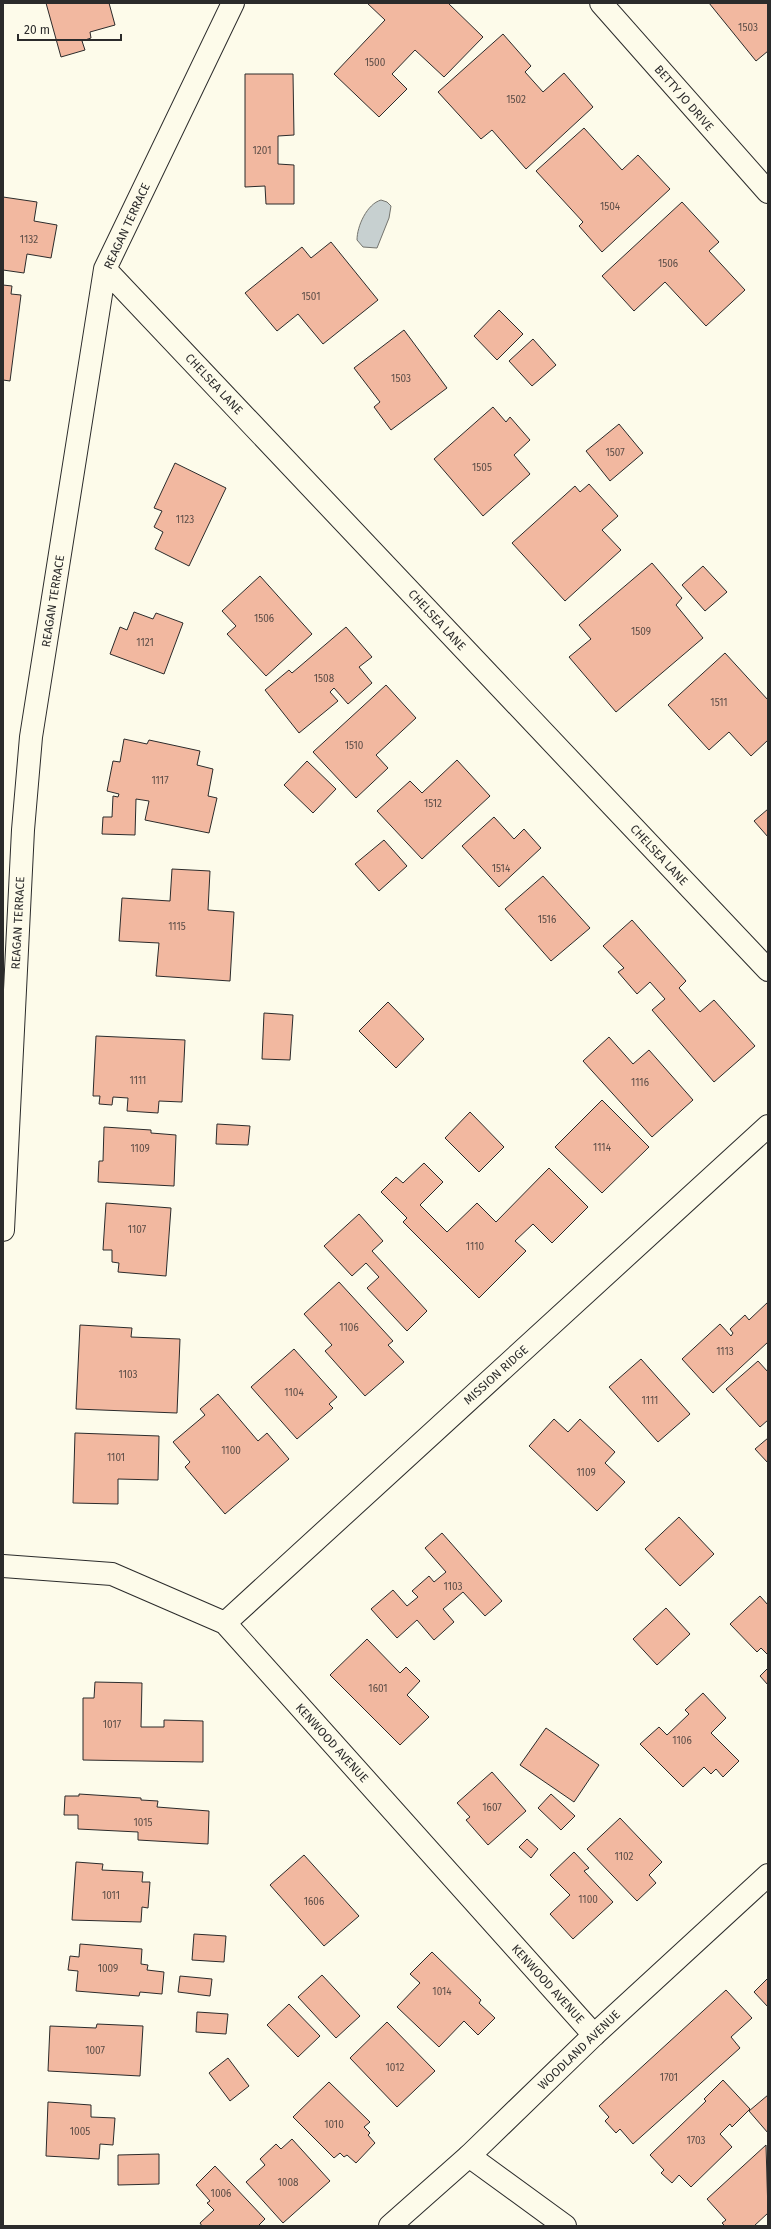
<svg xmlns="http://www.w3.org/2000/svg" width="771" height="2229" font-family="'Fira Sans',sans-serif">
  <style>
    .water { fill: #c7d0d0; stroke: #74746e }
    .building { fill: #f2b8a0; stroke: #2b2b2b }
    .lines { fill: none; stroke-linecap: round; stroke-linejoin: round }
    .street-casing { stroke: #2b2b2b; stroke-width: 24 }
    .secondary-casing { stroke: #2b2b2b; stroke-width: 24 }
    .street { stroke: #fdfbea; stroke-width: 22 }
    .secondary { stroke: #fdfbea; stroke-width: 22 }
    .labels { text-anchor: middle; stroke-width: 3; stroke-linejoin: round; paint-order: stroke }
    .number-label { font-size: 10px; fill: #5d4e48 }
    .street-label { font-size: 12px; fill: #2b2b2b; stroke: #fdfbea }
  </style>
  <rect width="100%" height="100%" fill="#fdfbea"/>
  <path class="water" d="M381 200 387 202 391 206 389 218 377 248 363 247 357 240C357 226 367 204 381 200Z"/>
  <path class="building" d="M46 3H109L115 25 90 32 91 38 82 41 85 50 61 57Z
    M367 3H448L483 37 444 77 415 50 392 74 407 89 379 117 334 74 385 20Z
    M709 3H768V51L756 61Z
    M503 34 531 66 525 72 543 92 564 73 593 107 526 169 492 130 481 139 438 92Z
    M245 74H293L294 135 278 136V164L294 165V204H266L265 186 245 187Z
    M584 128 622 170 638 155 670 189 602 252 579 226 583 222 536 171Z
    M3 197 37 202 34 221 57 225 51 258 27 254 24 273 3 270Z
    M682 202 719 242 709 251 745 290 706 326 665 282 634 311 602 276Z
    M331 242 378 300 323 344 298 314 277 331 245 293 302 247 311 258Z
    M3 285 12 286 11 294 21 295 10 381 3 380Z
    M499 310 523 334 497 360 474 336Z
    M404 330 447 388 391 430 374 407 380 402 354 368Z
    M533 339 556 365 532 386 509 361Z
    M493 407 506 422 510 417 530 440 514 455 530 474 483 516 434 459Z
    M619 424 643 453 610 481 586 451Z
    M175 463 226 488 189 566 155 549 163 532 154 527 162 511 154 508Z
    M589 484 618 516 602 530 621 550 565 601 512 543 575 486 580 492Z
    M652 563 682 598 676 605 703 638 616 712 569 657 591 639 579 625Z
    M703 566 727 592 705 611 682 585Z
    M260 576 312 634 266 676 227 634 236 626 222 611Z
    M134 612 153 619 156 613 183 623 164 674 110 654 120 627 127 630Z
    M346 627 372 657 359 667 372 683 348 704 334 688 330 692 338 701 299 733 265 690 289 670 292 673Z
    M725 653 768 700V740L751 756 729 732 709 750 668 705Z
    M386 685 416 718 376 755 388 768 356 798 313 752Z
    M124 739 147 744 149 740 200 751 197 765 213 769 208 796 217 798 209 833 145 820 149 801 136 799 135 835 102 834 103 817H112L113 796 118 797 119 794 107 791 113 761 120 762Z
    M457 760 490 796 422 859 377 811 410 781 422 793Z
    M307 761 336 789 313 813 284 785Z
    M768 809V837L754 821Z
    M494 817 514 839 524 829 541 848 499 887 462 846Z
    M384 840 407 866 379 891 355 864Z
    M172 869 210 871 208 910 234 912 230 981 156 976 159 943 119 941 122 898 170 901Z
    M543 876 590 928 551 961 505 909Z
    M632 920 686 981 679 988 700 1012 714 1000 755 1046 714 1082 652 1010 665 999 650 982 637 994 618 972 624 968 603 946Z
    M388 1002 424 1039 396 1068 359 1031Z
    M264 1013 293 1015 290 1060 262 1059Z
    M96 1036 185 1040 182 1102 159 1101 158 1113 127 1111 128 1098 113 1097 112 1105 99 1104 100 1096H93Z
    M609 1037 633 1064 649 1050 693 1100 652 1137 583 1061Z
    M602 1100 649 1147 602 1193 555 1147Z
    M470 1112 504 1147 479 1172 445 1138Z
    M217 1124 250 1126 248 1145 216 1144Z
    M104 1127 151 1130V1133L176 1135 174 1186 98 1182 99 1161H103Z
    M424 1163 443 1182 420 1205 447 1232 477 1203 496 1222 549 1168 588 1207 552 1243 533 1224 515 1241 526 1251 479 1298 403 1222 407 1218 381 1192 396 1177 403 1183Z
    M106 1203 171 1208 166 1276 118 1272 119 1263 112 1262V1250H103Z
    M359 1214 383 1241 372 1251 427 1311 407 1331 367 1288 379 1277 366 1263 352 1276 324 1246Z
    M339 1282 393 1341 388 1345 404 1362 365 1396 325 1351 332 1345 304 1314Z
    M768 1302V1342L713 1393 682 1359 720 1324 731 1336 733 1333 730 1329 745 1315 749 1320Z
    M80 1325 132 1328 131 1337 180 1339 177 1413 76 1409Z
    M294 1349 337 1397 329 1404 333 1408 297 1439 251 1387Z
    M641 1359 690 1414 658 1442 609 1387Z
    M758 1361 768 1372V1420L760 1427 726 1389Z
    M218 1394 258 1441 267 1433 289 1459 225 1514 185 1467 190 1462 173 1442 205 1415 200 1409Z
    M554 1419 568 1432 580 1419 615 1452 605 1463 625 1482 597 1511 529 1446Z
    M75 1433 159 1436 158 1480 118 1479V1504L73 1503Z
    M768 1438V1463L755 1449Z
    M679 1517 714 1554 680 1586 645 1549Z
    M442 1533 502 1601 485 1616 463 1592 443 1609 454 1622 434 1640 417 1620 397 1638 371 1609 393 1590 407 1606 418 1597 412 1591 429 1576 434 1582 446 1572 425 1548Z
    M760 1596 768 1605V1655L761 1648 757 1652 730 1624Z
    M666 1608 690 1634 657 1665 633 1639Z
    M367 1639 400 1673 406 1667 420 1681 407 1695 429 1717 400 1745 330 1675Z
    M768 1668V1685L760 1676Z
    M95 1682 142 1683 141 1727H164V1720L203 1721V1762L83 1760V1698H94Z
    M703 1693 726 1718 711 1733 739 1761 723 1777 716 1769 711 1774 704 1767 683 1787 640 1744 659 1727 667 1735 689 1714 685 1710Z
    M546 1728 599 1765 574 1802 520 1765Z
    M492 1772 526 1811 488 1845 466 1820 470 1817 457 1803Z
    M79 1794 141 1798V1800L158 1801 157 1807 209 1811 208 1844 138 1840V1832L78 1829V1815H64L65 1796H79Z
    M551 1794 575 1816 561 1830 538 1808Z
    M620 1818 662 1862 649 1875 656 1883 637 1901 587 1849Z
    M527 1839 538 1849 531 1858 519 1847Z
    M574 1852 589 1868 584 1871 613 1902 573 1939 550 1914 570 1895 550 1875Z
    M304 1855 359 1916 324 1946 270 1885Z
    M76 1862 103 1864 102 1870 143 1872 142 1882H150L148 1908 142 1907 141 1922 72 1920Z
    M194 1934 226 1936 224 1962 192 1960Z
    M80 1944 142 1949 141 1964 148 1965 147 1970 164 1972 162 1994 140 1992 139 1996 76 1991 78 1971 68 1970 70 1956 79 1957Z
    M432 1952 481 2000 479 2003 495 2018 478 2035 464 2021 439 2047 397 2007 420 1983 410 1974Z
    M322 1975 360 2016 336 2038 298 1997Z
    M180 1976 212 1979 210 1996 178 1992Z
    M768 1978V2007L754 1992Z
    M726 1990 752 2018 731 2037 740 2048 633 2144 620 2129 616 2133 605 2121 609 2117 599 2106Z
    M289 2004 320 2036 298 2057 267 2025Z
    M197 2012 228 2014 226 2034 196 2032Z
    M387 2022 435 2071 397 2107 350 2058Z
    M97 2024 143 2026 140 2076 48 2071 50 2026 96 2028Z
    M228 2058 249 2086 230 2101 209 2073Z
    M723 2080 750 2109 732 2127 730 2124 720 2134 732 2147 691 2187 679 2175 672 2183 661 2173 664 2170 650 2155 706 2101 704 2099Z
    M329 2082 370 2122 364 2127 370 2133 368 2135 375 2143 356 2163 347 2155 344 2157 340 2153 334 2158 293 2117Z
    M768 2095V2133L749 2111Z
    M48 2102 91 2105V2117L115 2118 113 2145 100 2144 99 2159 46 2156Z
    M292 2139 330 2181 283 2223 246 2182 265 2165 260 2159 276 2144 281 2149Z
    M766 2145 768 2213 754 2226H725L722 2223 726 2220 707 2199Z
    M159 2154V2184L118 2185V2155Z
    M215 2166 265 2219 258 2226H202L200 2223 214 2210 207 2203 210 2201 196 2185Z"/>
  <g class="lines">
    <g class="street-casing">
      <path id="street" d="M601 3 768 192
        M105 269 768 970
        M3 1230 23 830 31 737 105 269 233 3
        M3 1566 112 1574 225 1623 594 2035
        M225 1623 768 1126
        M469 2156 565 2226"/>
    </g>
    <g class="secondary-casing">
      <path id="secondary" d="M390 2226 469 2156 594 2035 768 1875"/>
    </g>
    <use href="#street" class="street"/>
    <use href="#secondary" class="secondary"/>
  </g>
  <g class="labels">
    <g class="number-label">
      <text x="748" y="31">1503</text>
      <text x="375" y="66">1500</text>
      <text x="516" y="103">1502</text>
      <text x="262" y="154">1201</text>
      <text x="610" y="210">1504</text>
      <text x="29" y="243">1132</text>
      <text x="668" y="267">1506</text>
      <text x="311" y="300">1501</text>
      <text x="401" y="382">1503</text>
      <text x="615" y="456">1507</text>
      <text x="482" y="471">1505</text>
      <text x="185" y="523">1123</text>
      <text x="264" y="622">1506</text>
      <text x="641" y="635">1509</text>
      <text x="145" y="646">1121</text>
      <text x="324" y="682">1508</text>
      <text x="719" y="706">1511</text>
      <text x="354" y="749">1510</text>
      <text x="160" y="784">1117</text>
      <text x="433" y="807">1512</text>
      <text x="501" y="872">1514</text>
      <text x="547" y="923">1516</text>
      <text x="177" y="930">1115</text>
      <text x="138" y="1084">1111</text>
      <text x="640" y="1086">1116</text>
      <text x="602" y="1151">1114</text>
      <text x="140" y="1152">1109</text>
      <text x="137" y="1233">1107</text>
      <text x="475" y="1250">1110</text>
      <text x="349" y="1331">1106</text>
      <text x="725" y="1355">1113</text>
      <text x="128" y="1378">1103</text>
      <text x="294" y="1396">1104</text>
      <text x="650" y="1404">1111</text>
      <text x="231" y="1454">1100</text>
      <text x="116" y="1461">1101</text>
      <text x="586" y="1476">1109</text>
      <text x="453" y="1590">1103</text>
      <text x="378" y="1692">1601</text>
      <text x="112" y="1728">1017</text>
      <text x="682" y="1744">1106</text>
      <text x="492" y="1811">1607</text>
      <text x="143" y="1826">1015</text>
      <text x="624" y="1860">1102</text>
      <text x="111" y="1899">1011</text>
      <text x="588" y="1903">1100</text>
      <text x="314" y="1905">1606</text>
      <text x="108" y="1972">1009</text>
      <text x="442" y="1995">1014</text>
      <text x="95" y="2054">1007</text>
      <text x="395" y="2071">1012</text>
      <text x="669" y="2081">1701</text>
      <text x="334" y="2128">1010</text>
      <text x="80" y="2135">1005</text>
      <text x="696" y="2144">1703</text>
      <text x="288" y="2186">1008</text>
      <text x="221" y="2197">1006</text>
    </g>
    <g class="street-label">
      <text transform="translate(684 98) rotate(49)" y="4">BETTY JO DRIVE</text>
      <text transform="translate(127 226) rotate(-65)" y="4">REAGAN TERRACE</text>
      <text transform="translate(214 384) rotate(47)" y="4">CHELSEA LANE</text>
      <text transform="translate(53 601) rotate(-81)" y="4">REAGAN TERRACE</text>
      <text transform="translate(437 620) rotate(47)" y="4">CHELSEA LANE</text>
      <text transform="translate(659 855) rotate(47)" y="4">CHELSEA LANE</text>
      <text transform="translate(18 923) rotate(-87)" y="4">REAGAN TERRACE</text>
      <text transform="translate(496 1375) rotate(-42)" y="4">MISSION RIDGE</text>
      <text transform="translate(332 1743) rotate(48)" y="4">KENWOOD AVENUE</text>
      <text transform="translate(548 1984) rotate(48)" y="4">KENWOOD AVENUE</text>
      <text transform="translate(579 2050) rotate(-44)" y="4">WOODLAND AVENUE</text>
    </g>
  </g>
  <rect width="771" height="2229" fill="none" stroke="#2b2b2b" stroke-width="8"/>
  <path d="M18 34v6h103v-6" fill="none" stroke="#2b2b2b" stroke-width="2"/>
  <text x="24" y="34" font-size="12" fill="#2b2b2b" stroke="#fdfbea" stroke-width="3" paint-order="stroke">20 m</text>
</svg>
